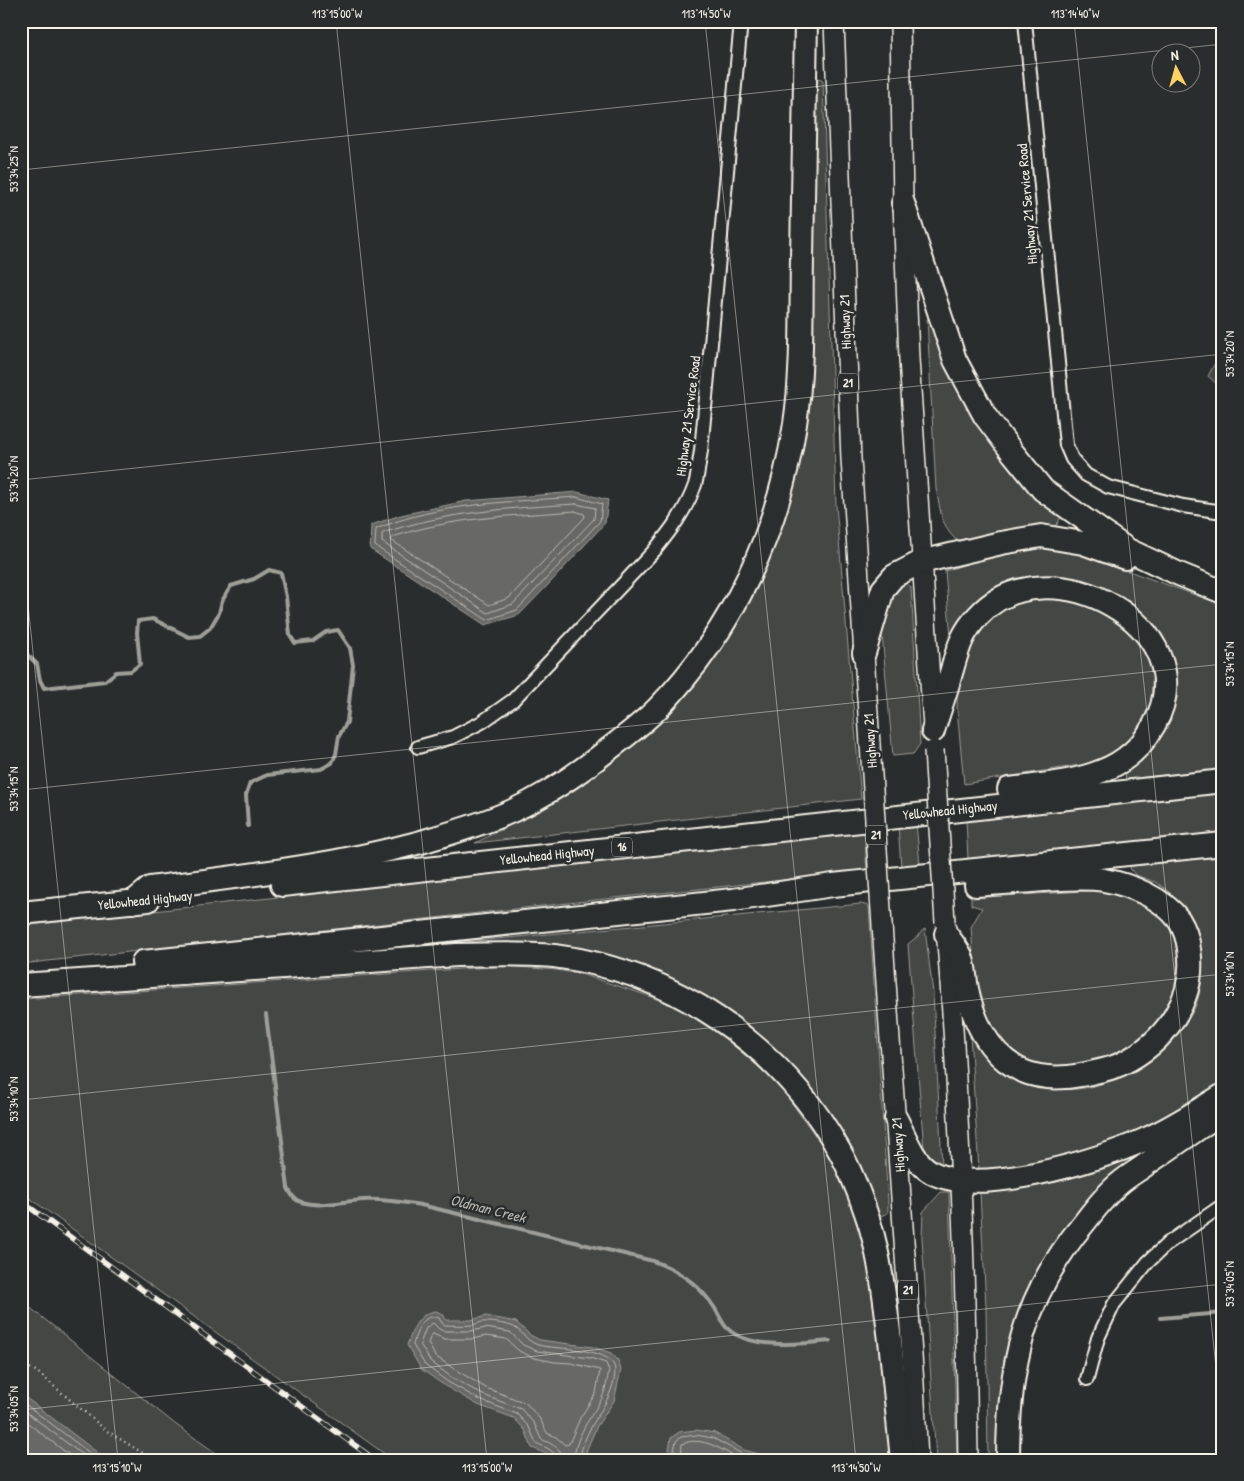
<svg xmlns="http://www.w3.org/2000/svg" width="1244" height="1481" font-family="'Patrick Hand',sans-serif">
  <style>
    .green { fill: #444645; stroke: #9c9c96 }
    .water { fill: #676866; stroke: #9f9f9a }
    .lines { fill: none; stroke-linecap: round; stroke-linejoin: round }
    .shore { stroke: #bcbab4; stroke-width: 1 }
    .stream { stroke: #9f9f9a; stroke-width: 4 }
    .street-casing { stroke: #f4f1e8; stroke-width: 16 }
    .primary-casing { stroke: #f4f1e8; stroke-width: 22 }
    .highway-casing { stroke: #f4f1e8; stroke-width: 26 }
    .path { stroke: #f4f1e8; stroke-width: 2.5; stroke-dasharray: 1 4; stroke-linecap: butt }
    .street { stroke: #2a2d2e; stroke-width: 12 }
    .primary { stroke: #2a2d2e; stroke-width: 19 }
    .highway { stroke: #2a2d2e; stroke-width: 22 }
    .rail-casing { stroke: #f4f1e8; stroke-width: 5.5 }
    .rail { stroke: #2a2d2e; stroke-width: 4; stroke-dasharray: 11; stroke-linecap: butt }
    .primary-bridge-casing { stroke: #f4f1e8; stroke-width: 22; stroke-linecap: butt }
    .primary-bridge { stroke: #2a2d2e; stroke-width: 19 }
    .ticks { fill: none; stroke: #f4f1e8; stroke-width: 1; stroke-opacity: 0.45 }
    .labels { text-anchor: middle; stroke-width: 5; stroke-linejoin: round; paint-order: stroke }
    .shield { fill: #2a2d2e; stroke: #b7b6b0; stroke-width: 1 }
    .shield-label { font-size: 12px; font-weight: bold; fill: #f4f1e8 }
    .street-label { font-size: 14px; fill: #f4f1e8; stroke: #2a2d2e }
    .water-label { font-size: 15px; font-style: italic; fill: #b5b3ae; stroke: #2a2d2e }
    .neatline { fill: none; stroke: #f4f1e8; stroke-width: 2 }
    .ticks-label { font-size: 12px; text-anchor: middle; fill: #f4f1e8 }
  </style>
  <rect width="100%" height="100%" fill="#2a2d2e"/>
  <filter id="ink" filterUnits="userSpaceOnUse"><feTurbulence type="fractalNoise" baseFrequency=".02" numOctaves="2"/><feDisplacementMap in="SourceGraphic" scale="10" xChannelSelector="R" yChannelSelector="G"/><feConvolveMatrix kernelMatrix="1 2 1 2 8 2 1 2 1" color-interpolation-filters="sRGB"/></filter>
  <g filter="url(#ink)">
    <path class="green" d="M819 78 823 80 836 505 861 799 475 843 538 811 587 778 642 734 781 527 816 80Z
      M931 318C942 352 955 390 975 420 981 431 990 441 997 452 1016 477 1034 500 1061 517L1055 528 966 542 955 539 949 532 942 519 936 489 927 319Z
      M1223 348V390L1208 376Z
      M1028 548H1048L1073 551 1223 605V769L1126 779 1125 773C1134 765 1146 757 1153 748 1166 730 1173 709 1174 687 1174 676 1174 664 1171 653 1151 595 1067 566 1011 581 994 586 972 608 960 621 956 625 954 632 951 637L945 571 994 555Z
      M906 582 911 587 920 744 913 754 893 756 882 634 884 614 894 586Z
      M1059 596 1114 616 1142 643 1153 670 1151 701 1144 718 1131 737 1112 753 1086 764 964 784 957 709 958 673 978 625 1010 603Z
      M1223 793V832L968 859 966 820Z
      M916 823 920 865 901 867 898 825Z
      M864 831 867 871 595 900 21 964V926Z
      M1223 856V1086L1130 1139 1041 1166 979 1170 970 1035H973C985 1044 1028 1083 1039 1086 1088 1100 1141 1072 1174 1037 1183 1028 1191 1017 1196 1005 1204 983 1204 957 1197 935 1190 915 1174 892 1155 882 1146 878 1134 877 1130 868L1132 866Z
      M1102 890 1124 894 1153 910 1170 928 1183 950 1185 968 1167 1017 1128 1054 1073 1070 1036 1064 1017 1056 1003 1046 986 1021 975 978 971 927 982 908 971 905V898Z
      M861 904 869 906 888 1202V1213L878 1217 828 1116 647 972 393 949Z
      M925 929 933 993 942 1166 924 1150 908 944 918 936 923 930Z
      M505 966 557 970 584 975 649 996 680 1009 722 1036 760 1068 786 1095 825 1149 847 1190 863 1237 875 1285 890 1460H393L21 1192V999Z
      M1146 1152 1121 1173 1005 1367 1001 1387 997 1460H988L986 1306 980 1193 982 1190 1056 1182 1107 1167Z
      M941 1192H949L957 1460H936L922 1238 923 1212Z
      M23 1302 175 1424 226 1460H21V1304Z"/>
    <path class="water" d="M577 492 608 500 605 523 549 584 519 615 485 625 370 549 371 525 401 515 466 501Z
      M436 1311 443 1314 446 1320H471L486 1316 516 1322 530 1335 540 1340 593 1347 611 1353 618 1360 621 1370 614 1401 597 1426 587 1449 584 1460H555L547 1454 532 1448 525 1430 514 1418 478 1405 445 1386 421 1369 407 1345C413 1330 417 1313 436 1311Z
      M21 1394 107 1460H21Z
      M696 1430 715 1433 744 1450 763 1455 773 1460H670L669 1449 671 1438 679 1432Z"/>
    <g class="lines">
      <path class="shore" d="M576 497 602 504 600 521 517 610 487 620 375 546 376 529C439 503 509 502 576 497Z
        M576 504 595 508 594 519 513 604 488 613 382 542V534L383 533C445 512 511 508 576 504Z
        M575 511 584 514 585 517 509 598 489 605 391 540 393 537C451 517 514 516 575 511Z
        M433 1334 445 1339H472L486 1336 506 1339 519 1351 534 1358 555 1362 571 1363 600 1370 596 1393 580 1418 569 1444 565 1445 556 1437 547 1433 540 1419 526 1403 486 1388 456 1370 435 1356 428 1343 431 1336Z
        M21 1401 99 1460
        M21 1408 89 1460
        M21 1418 76 1460
        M557 1460C556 1450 544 1447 536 1443L529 1427 517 1414 480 1400 448 1382 425 1365 413 1345C416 1333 422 1312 439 1318L442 1323 445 1325C454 1325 464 1326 472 1325 477 1324 482 1321 487 1322 494 1322 507 1324 514 1327 523 1332 526 1341 538 1345 555 1350 617 1346 615 1372 613 1406 582 1427 580 1460
        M563 1460C562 1447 551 1444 541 1439L534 1423 521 1409 483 1395 451 1377 430 1361 420 1344 426 1328 433 1323 439 1329 444 1331H471L486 1328 510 1332 523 1345 537 1351 590 1358 606 1363 609 1371C607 1379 606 1390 602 1398 591 1418 575 1436 574 1460
        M675 1460 674 1450 676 1441 681 1437 696 1435 713 1438 742 1454 762 1460
        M681 1460 682 1444C702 1435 722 1450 740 1460"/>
      <path class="stream" d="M21 649 37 664 40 680 44 688 105 681 116 672 131 671 140 664 137 633 138 621 153 619 189 637 200 636 210 628 219 613 222 601 231 586 254 579 269 570 281 573 286 597 290 635 295 643 313 641 326 632 338 630 350 648 353 665 347 722 339 736 336 754 332 763 321 769 267 775 250 783 246 795 248 826
        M266 1015 288 1188C291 1194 294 1200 301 1202 320 1208 343 1201 363 1200 382 1199 402 1202 421 1205L653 1261C678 1270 699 1284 714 1307 718 1313 721 1321 726 1327 747 1350 802 1344 830 1341
        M1160 1318 1223 1313"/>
      <g class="street-casing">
        <path id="street" d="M1025 21 1066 445 1072 459 1086 475 1108 487 1183 506 1223 512
          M418 747 453 737 482 722 513 700 654 551C670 531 686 511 695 485 698 475 699 462 701 451L741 21
          M1087 1379 1098 1338 1114 1304 1148 1262 1168 1243 1223 1205"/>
      </g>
      <g class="primary-casing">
        <path id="primary" d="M834 21 851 459 870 744
          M900 21 903 203 909 359 933 727
          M882 925 914 1384 918 1460
          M946 929C960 1106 966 1283 968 1460"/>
      </g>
      <g class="highway-casing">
        <path id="highway" d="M903 203 955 360 985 416 1013 453 1043 490 1128 550 1179 574 1223 592
          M864 653 883 589 894 576 921 562 1001 543 1041 536 1083 543 1125 558
          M933 731C939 711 946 692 951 673 958 649 961 634 978 616 1045 541 1209 626 1154 725 1142 747 1125 762 1102 771 1072 783 1040 785 1009 789
          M282 885 1223 781
          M133 902 150 888C241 876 332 866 421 842 451 833 483 824 512 811 547 795 579 773 609 749 626 736 643 723 658 708 733 631 779 530 795 424 803 370 801 313 802 258 804 179 805 100 806 21
          M21 913 148 900
          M946 934C951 941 957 948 961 956 965 965 965 979 967 989 973 1020 988 1051 1015 1067 1034 1079 1060 1079 1081 1075 1094 1072 1109 1070 1121 1064 1165 1043 1197 998 1189 949 1188 940 1184 928 1179 920 1163 898 1131 885 1104 880 1085 877 1064 879 1044 880 1021 882 999 883 976 885
          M143 962 733 900 833 885 1223 844
          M21 985 457 955C489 954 522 953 554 956 673 971 781 1045 839 1150 852 1173 862 1200 870 1225 881 1262 885 1302 890 1340 894 1380 898 1420 902 1460
          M896 1119C905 1136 912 1159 928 1170 971 1200 1100 1160 1144 1140 1172 1128 1197 1111 1223 1095
          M1008 1460C1008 1367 1023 1296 1084 1223 1095 1209 1106 1194 1120 1183 1128 1176 1139 1170 1148 1163 1173 1146 1198 1129 1223 1111"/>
      </g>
      <path class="path" d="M21 1364 36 1371 107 1431 154 1460"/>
      <use href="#street" class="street"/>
      <use href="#primary" class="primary"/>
      <use href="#highway" class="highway"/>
      <g class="rail-casing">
        <path id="rail" d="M21 1201 375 1460"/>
      </g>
      <use href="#rail" class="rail"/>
      <g class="primary-bridge-casing">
        <path id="primary-bridge" d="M870 744 882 925
          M934 750 945 922"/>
      </g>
      <use href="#primary-bridge" class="primary-bridge"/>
    </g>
  </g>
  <path class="ticks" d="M336 21 487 1460M705 21 856 1460M1074 21 1223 1434M21 170 1223 44M21 480 1223 354M21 538 118 1460M21 790 1223 664M21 1100 1223 974M21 1410 1223 1284"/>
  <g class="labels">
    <g class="shield">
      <rect x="838" y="373.5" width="20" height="19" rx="4"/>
      <rect x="866" y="825.5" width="20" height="19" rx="4"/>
      <rect x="612" y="837.5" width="20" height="19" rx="4"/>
      <rect x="898" y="1280.5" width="20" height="19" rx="4"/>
    </g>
    <g class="shield-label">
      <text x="848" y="387">21</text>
      <text x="876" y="839">21</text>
      <text x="622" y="851">16</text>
      <text x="908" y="1294">21</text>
    </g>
    <g class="street-label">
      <text transform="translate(1027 204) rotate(-95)" y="5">Highway 21 Service Road</text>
      <text transform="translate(845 322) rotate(-92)" y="5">Highway 21</text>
      <text transform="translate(688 416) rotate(-83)" y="5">Highway 21 Service Road</text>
      <text transform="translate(870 741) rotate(-94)" y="5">Highway 21</text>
      <text transform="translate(950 810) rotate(-6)" y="5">Yellowhead Highway</text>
      <text transform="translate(547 855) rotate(-6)" y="5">Yellowhead Highway</text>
      <text transform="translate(145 900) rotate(-6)" y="5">Yellowhead Highway</text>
      <text transform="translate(898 1145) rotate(-94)" y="5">Highway 21</text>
    </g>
    <g class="water-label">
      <text transform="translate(488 1209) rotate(14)" y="5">Oldman Creek</text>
    </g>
  </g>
  <rect width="1244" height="1481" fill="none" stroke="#2a2d2e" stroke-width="55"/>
  <g transform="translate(1176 68) rotate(354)"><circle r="24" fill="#2a2d2e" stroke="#7b7b78"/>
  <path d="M0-4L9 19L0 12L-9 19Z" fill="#ffd166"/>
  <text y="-8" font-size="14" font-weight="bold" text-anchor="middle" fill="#f4f1e8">N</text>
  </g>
  <rect x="28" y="28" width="1188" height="1426" class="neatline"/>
  <g class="ticks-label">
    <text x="337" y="18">113°15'00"W</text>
    <text x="706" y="18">113°14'50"W</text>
    <text x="1075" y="18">113°14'40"W</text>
    <text transform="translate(14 169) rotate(-90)" y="4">53°34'25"N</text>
    <text transform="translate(1230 354) rotate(-90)" y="4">53°34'20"N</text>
    <text transform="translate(14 479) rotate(-90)" y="4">53°34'20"N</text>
    <text transform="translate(1230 664) rotate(-90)" y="4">53°34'15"N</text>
    <text transform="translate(14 789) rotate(-90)" y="4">53°34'15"N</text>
    <text transform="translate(1230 974) rotate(-90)" y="4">53°34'10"N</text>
    <text transform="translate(14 1099) rotate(-90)" y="4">53°34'10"N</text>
    <text transform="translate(1230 1284) rotate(-90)" y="4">53°34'05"N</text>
    <text transform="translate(14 1409) rotate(-90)" y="4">53°34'05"N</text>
    <text x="117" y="1472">113°15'10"W</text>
    <text x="487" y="1472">113°15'00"W</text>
    <text x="856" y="1472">113°14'50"W</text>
  </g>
</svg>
